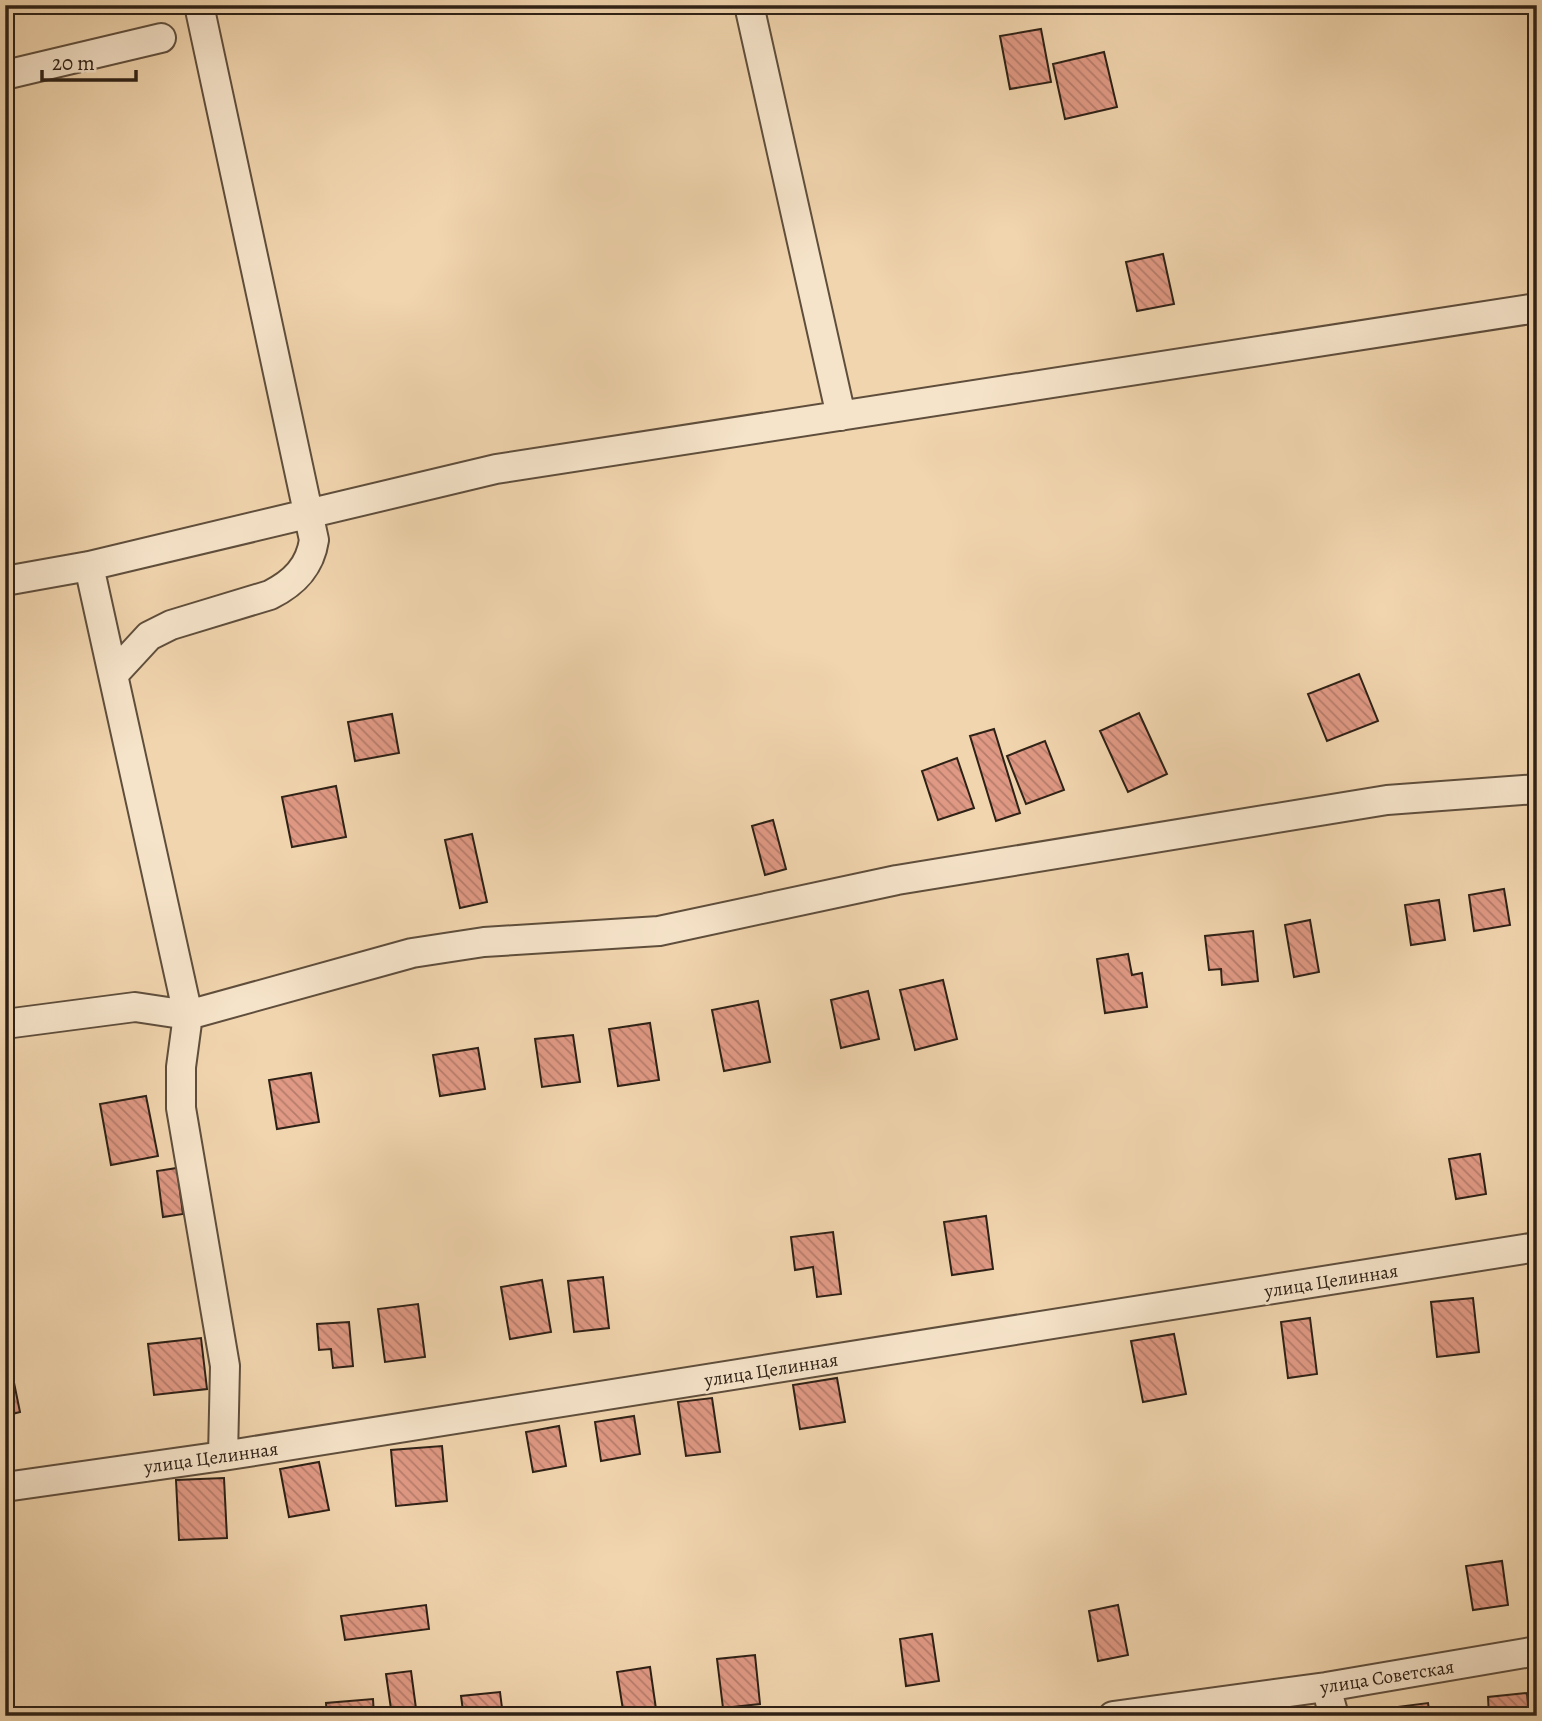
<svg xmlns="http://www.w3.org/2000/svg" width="1542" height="1721" font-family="Alegreya,serif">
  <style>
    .building { fill: url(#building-back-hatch); stroke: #2e2116; stroke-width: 2 }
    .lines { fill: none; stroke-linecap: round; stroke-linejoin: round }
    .minor-casing { stroke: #5f4e3c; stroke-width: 32 }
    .minor { stroke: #f6e4ca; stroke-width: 28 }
    .labels { text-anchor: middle; stroke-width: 6; stroke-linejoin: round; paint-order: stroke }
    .street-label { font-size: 19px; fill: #2e2116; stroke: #f6e4ca }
  </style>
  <defs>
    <pattern id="building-back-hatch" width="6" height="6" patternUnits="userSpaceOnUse" patternTransform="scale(1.75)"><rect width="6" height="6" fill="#e09984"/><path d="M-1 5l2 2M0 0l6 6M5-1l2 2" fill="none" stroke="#b67c6b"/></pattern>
  </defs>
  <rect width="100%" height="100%" fill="#f1d5ae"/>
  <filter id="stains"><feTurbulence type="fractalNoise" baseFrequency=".00286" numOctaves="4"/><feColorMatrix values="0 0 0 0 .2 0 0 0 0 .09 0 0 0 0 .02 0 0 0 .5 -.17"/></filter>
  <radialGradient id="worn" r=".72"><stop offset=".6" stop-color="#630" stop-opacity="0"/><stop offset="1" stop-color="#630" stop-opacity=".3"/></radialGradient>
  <path class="building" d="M1041 29 1051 82 1010 89 1000 36Z
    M1104 52 1117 107 1065 119 1053 64Z
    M1163 254 1174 304 1137 311 1126 262Z
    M1359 674 1378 721 1327 741 1308 694Z
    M1139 713 1167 774 1128 792 1100 731Z
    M392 714 399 753 355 761 348 722Z
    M994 729 1020 813 996 821 970 736Z
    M1045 741 1064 790 1026 804 1007 756Z
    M957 758 974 808 938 820 922 771Z
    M336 786 346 837 292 847 282 797Z
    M773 820 786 869 765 875 752 826Z
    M472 834 487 902 460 908 445 840Z
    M1504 889 1510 925 1474 931 1469 895Z
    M1439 900 1445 940 1411 945 1405 905Z
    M1310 920 1319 972 1294 977 1285 925Z
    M1253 931 1258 981 1222 985 1221 969 1209 970 1205 936Z
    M1128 954 1132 975 1142 973 1147 1007 1105 1013 1097 959Z
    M943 980 957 1039 915 1050 900 990Z
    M868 991 879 1039 841 1048 831 1000Z
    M758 1001 770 1062 724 1071 712 1010Z
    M650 1023 659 1080 618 1086 609 1029Z
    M573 1035 580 1082 542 1087 535 1039Z
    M478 1048 485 1089 440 1096 433 1055Z
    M311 1073 319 1122 277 1129 269 1080Z
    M146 1096 158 1156 111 1165 100 1104Z
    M1480 1154 1486 1194 1456 1199 1449 1159Z
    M177 1168 183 1214 163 1217 157 1171Z
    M986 1216 993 1269 952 1275 944 1222Z
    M833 1232 841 1294 817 1297 813 1267 795 1270 791 1237Z
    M603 1277 609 1328 574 1332 568 1281Z
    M542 1280 551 1332 510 1339 501 1287Z
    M1473 1298 1479 1352 1437 1357 1431 1302Z
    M418 1304 425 1357 385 1362 378 1309Z
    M1310 1318 1317 1374 1288 1378 1281 1322Z
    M349 1322 353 1366 333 1368 331 1349 319 1350 317 1324Z
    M1174 1334 1186 1394 1143 1402 1131 1341Z
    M201 1338 207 1389 154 1395 148 1344Z
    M12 1373 20 1412 5 1416V1374Z
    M837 1378 845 1422 800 1429 793 1385Z
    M712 1398 720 1452 686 1456 678 1402Z
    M634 1416 640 1454 601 1461 595 1422Z
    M559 1426 566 1466 533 1472 526 1432Z
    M442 1446 447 1501 396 1506 391 1450Z
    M319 1462 329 1510 289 1517 280 1469Z
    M224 1478 227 1538 179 1540 176 1480Z
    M1502 1561 1508 1605 1473 1610 1466 1566Z
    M426 1605 429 1629 345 1640 341 1616Z
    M1118 1605 1128 1655 1098 1661 1089 1611Z
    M932 1634 939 1681 906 1686 900 1639Z
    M755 1655 760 1704 723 1708 717 1659Z
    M650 1667 657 1716H624L617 1672Z
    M411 1671 417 1716H392L386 1674Z
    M500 1692 503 1716H475V1710L463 1711 461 1696Z
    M1527 1693 1529 1716H1489L1488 1697Z
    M373 1699 374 1716H327L326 1703Z
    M1428 1703 1430 1716H1390L1389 1708Z"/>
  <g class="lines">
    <g class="minor-casing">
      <path id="minor" d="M749 5 841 416
        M5 75 161 38
        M89 566 188 1015 181 1067V1108L225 1366 223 1456
        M5 581 89 566 496 469 1537 308
        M113 675 149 636 171 625 270 595C294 583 310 567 314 540L199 5
        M5 1024 135 1007 188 1015 412 953 484 942 659 931 897 880 1387 800 1537 789
        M5 1487 223 1456 1537 1247
        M1326 1687 1334 1716
        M1113 1716 1326 1687 1537 1651"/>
    </g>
    <use href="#minor" class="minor"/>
  </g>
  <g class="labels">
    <g class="street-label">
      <text transform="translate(1331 1280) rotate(-9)" y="7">улица Целинная</text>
      <text transform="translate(771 1369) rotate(-9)" y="7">улица Целинная</text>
      <text transform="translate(211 1457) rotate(-8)" y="7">улица Целинная</text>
      <text transform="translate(1387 1676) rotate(-9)" y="7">улица Советская</text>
    </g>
  </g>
  <rect width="1542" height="1721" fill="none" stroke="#f1d5ae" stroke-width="28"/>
  <rect x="7" y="7" width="1528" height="1707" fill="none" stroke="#2e2116" stroke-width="3.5"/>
  <rect x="14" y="14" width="1514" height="1693" fill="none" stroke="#2e2116" stroke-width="2"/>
  <path d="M42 70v10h94v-10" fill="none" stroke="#2e2116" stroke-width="3.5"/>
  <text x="52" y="70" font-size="21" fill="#2e2116" stroke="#f6e4ca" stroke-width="5" paint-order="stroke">20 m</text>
  <rect width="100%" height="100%" filter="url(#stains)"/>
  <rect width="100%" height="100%" fill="url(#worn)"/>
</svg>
